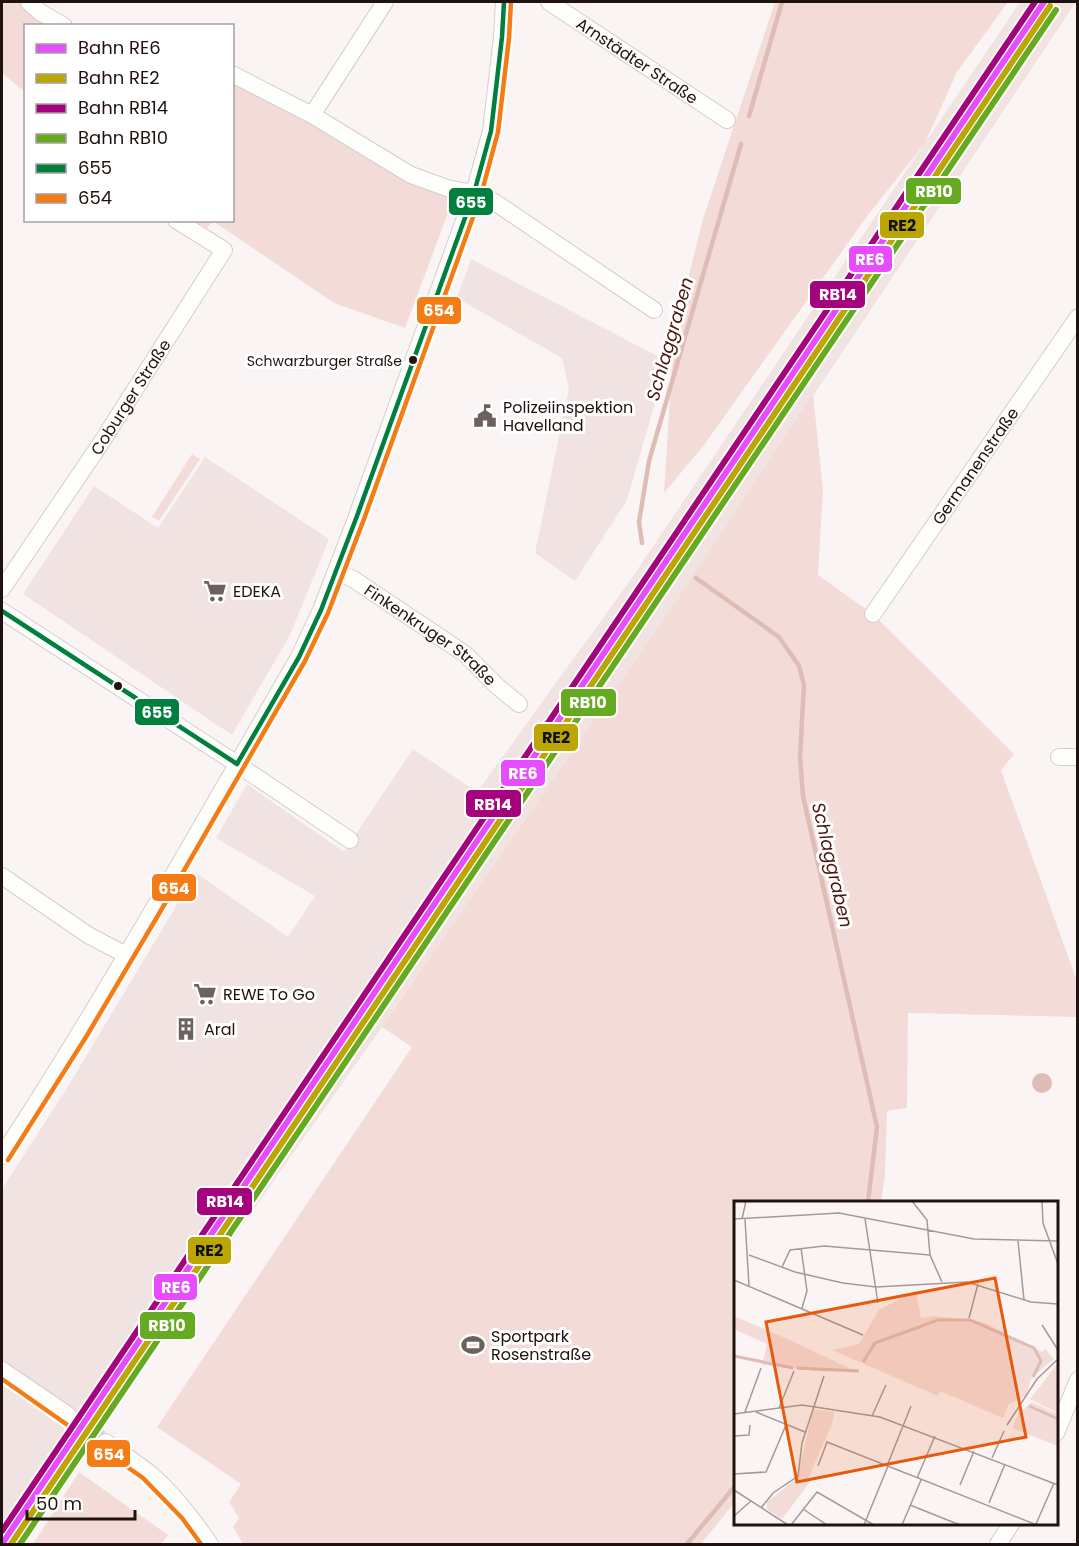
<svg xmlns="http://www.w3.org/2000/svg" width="1079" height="1546" font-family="Poppins,sans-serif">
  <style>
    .built { fill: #f0e3e1 }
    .green { fill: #f3dcd7 }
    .water { fill: #ddbdb6 }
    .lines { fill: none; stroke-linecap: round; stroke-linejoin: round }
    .stream { stroke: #ddbdb6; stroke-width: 4.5 }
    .minor-tunnel { stroke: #d9d3d2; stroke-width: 16; stroke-dasharray: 16 8; stroke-linecap: butt }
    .minor-casing { stroke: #d6cdcb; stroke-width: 18 }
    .minor { stroke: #fefefd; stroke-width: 16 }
    .bus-1-casing { stroke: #fff; stroke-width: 9 }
    .bus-2-casing { stroke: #fff; stroke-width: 9 }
    .bus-1 { stroke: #007f3e; stroke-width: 4.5 }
    .bus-2 { stroke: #f57c14; stroke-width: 4.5 }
    .rail-1-casing { stroke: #fff; stroke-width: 10 }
    .rail-2-casing { stroke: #fff; stroke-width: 10 }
    .rail-3-casing { stroke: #fff; stroke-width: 10 }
    .rail-4-casing { stroke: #fff; stroke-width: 10 }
    .rail-1 { stroke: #e64dff; stroke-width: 6 }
    .rail-2 { stroke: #bca604; stroke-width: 6 }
    .rail-3 { stroke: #a5027d; stroke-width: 6 }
    .rail-4 { stroke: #6a2; stroke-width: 6 }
    .bus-dot { fill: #20120f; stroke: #fff; stroke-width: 2 }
    .labels { text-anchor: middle; stroke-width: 6; stroke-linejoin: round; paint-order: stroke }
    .bus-label { font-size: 14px; fill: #20120f; stroke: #fff; text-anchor: end }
    .street-label { font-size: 16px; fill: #20120f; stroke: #fff }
    .poi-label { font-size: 16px; fill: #20120f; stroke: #fff; text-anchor: start }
    .water-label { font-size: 18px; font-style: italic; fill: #4c160c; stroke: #fff }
    .inset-river { fill: none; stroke: #ddbdb6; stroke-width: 3 }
    .inset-road { fill: none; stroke: #a39a98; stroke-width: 1.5 }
    .view { fill: #e8590c; fill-opacity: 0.15; stroke: #e8590c; stroke-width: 3 }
    .inset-edge { fill: none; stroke: #20120f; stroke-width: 3 }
    .line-badge { stroke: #fff; stroke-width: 2 }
    .badge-label { font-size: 16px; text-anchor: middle; font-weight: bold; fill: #fff }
    .pale-badge-label { font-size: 16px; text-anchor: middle; font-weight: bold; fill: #111 }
  </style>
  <rect width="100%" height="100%" fill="#faf5f4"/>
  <path class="built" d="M1020 2H1076L689 582 382 1027 18 1544H2V1189L64 1093 196 873 288 937 315 896 216 838 247 784 344 852 413 749 477 792 629 582Z
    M471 259 667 361 627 500 575 581 535 553 569 388 562 358 457 298Z
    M205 457 329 539 290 635 232 735 23 594 94 486 158 528Z"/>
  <path class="green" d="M2 2H21L51 25 26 26 25 92 2 73Z
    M775 2H1008L957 72 925 143 865 219 704 445 664 493 674 334 703 219Z
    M233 83 304 120 367 157 454 197 405 328 334 303 213 221 207 228 195 221 232 220Z
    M813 394 823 490 818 575 874 615 1014 754 1001 770 1077 981V1017L908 1013 907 1108 887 1111 885 1175 881 1202H736L735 1502 701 1544H243L233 1527 239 1518 229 1502 241 1484 157 1427 412 1047 382 1027 689 582Z
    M192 454 200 459 159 521 152 517Z
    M79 1472 168 1535 161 1544H33Z"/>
  <path class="water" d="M1032 1083a10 10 0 1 1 20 0a10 10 0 1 1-20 0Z"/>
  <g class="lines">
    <path class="stream" d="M749 116 782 2
      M642 543 639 522 649 461 741 144
      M696 578 779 637 799 666 804 685 800 757 803 796 877 1127 868 1202
      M687 1544 736 1485"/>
    <path class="minor-tunnel" d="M68 1415 106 1442"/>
    <g class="minor-casing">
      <g id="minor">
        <path d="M29 2 40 12 64 26"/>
        <path id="s1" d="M549 2 727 120"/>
        <path d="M232 74 312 115 411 175 450 189 474 193 493 201 654 310"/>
        <path d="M312 115 385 2"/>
        <path id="s2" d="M336 572 353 579 465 654 498 687 519 704"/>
        <path id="s3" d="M2 589 99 446 224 250 176 220"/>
        <path d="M2 611 237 764 350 840"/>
        <path id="s4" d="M873 614 1078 317"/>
        <path d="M1059 757H1078"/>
        <path d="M2 876 88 935 126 955"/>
        <path d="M2 1156C108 994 202 824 299 657L321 610 357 516 474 193 491 131 502 37 504 2"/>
        <path d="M2 1370 68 1415"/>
        <path d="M1056 1433 1078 1380"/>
        <path d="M106 1442C120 1452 135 1462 148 1472 173 1493 192 1518 210 1544"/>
        <path d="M998 1544 1011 1524"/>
      </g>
    </g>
    <use href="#minor" class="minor"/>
    <g class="bus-1-casing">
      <path id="bus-1" d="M2 611 237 764
        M237 764 299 657 321 610 357 516 474 193 491 131 502 37 504 2"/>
    </g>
    <g class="bus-2-casing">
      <path id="bus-2" d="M8 1160 86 1037 160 912 305 661 328 613 364 519 481 195 498 132 509 38 511 2
        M2 1379 143 1478 182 1518 201 1544"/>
    </g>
    <use href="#bus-1" class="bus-1"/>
    <use href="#bus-2" class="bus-2"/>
    <g class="rail-1-casing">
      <path id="rail-1" d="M2 1544 1044 2"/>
    </g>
    <g class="rail-2-casing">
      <path id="rail-2" d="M11 1544 1050 6"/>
    </g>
    <g class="rail-3-casing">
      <path id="rail-3" d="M2 1531 1035 2"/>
    </g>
    <g class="rail-4-casing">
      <path id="rail-4" d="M20 1544 1056 10"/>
    </g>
    <use href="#rail-1" class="rail-1"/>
    <use href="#rail-2" class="rail-2"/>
    <use href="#rail-3" class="rail-3"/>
    <use href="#rail-4" class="rail-4"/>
  </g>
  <defs>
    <g id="civic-bare" transform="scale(1.8)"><path d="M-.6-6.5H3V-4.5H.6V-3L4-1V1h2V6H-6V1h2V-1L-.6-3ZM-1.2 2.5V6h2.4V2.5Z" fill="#6c615f" stroke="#fff" stroke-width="2.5" paint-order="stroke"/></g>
    <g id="supermarket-bare" transform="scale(1.8)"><path d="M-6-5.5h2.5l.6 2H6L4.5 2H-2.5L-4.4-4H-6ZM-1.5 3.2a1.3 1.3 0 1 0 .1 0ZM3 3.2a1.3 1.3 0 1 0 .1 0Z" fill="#6c615f" stroke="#fff" stroke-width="2.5" paint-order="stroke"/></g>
    <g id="building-bare" transform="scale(1.8)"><path d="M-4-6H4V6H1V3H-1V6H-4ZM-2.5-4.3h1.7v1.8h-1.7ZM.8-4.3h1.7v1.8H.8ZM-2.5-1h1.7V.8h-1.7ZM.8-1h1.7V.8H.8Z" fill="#6c615f" stroke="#fff" stroke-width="2.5" paint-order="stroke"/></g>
    <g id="stadium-bare" transform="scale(1.8)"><path d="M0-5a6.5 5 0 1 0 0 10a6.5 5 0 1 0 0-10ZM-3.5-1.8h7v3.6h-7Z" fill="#6c615f" stroke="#fff" stroke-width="2.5" paint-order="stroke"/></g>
  </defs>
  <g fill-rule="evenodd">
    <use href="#civic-bare" x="485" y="416"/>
    <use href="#supermarket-bare" x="215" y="591"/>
    <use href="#supermarket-bare" x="205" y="994"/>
    <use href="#building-bare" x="186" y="1029"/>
    <use href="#stadium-bare" x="473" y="1345"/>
  </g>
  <g class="bus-dot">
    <circle cx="413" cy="360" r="5"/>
    <circle cx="118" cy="686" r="5"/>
  </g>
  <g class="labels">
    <g class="bus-label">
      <text x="402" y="366">Schwarzburger Straße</text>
    </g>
    <g class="street-label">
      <text dy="6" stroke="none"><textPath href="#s1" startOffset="106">Arnstädter Straße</textPath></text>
      <text dy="6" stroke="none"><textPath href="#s3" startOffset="231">Coburger Straße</textPath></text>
      <text dy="6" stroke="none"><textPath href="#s4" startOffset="180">Germanenstraße</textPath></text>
      <text dy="6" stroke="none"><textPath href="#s2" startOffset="114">Finkenkruger Straße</textPath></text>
    </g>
    <g class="poi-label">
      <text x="503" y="413">Polizeiinspektion<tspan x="503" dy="18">Havelland</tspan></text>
      <text x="233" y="597">EDEKA</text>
      <text x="223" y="1000">REWE To Go</text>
      <text x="204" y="1035">Aral</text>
      <text x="491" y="1342">Sportpark<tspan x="491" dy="18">Rosenstraße</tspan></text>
    </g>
    <g class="water-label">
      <text transform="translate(670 339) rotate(-74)" y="6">Schlaggraben</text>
      <text transform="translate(832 865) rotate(77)" y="6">Schlaggraben</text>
    </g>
  </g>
  <g transform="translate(734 1201)">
    <rect width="324" height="324" fill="#faf5f4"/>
    <path d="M182 90 187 117 201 115 249 121 308 151 311 148 320 158 298 176 292 195 275 203 269 217 206 190 204 195 98 149 125 143 145 109ZM0 115 58 140 117 168 93 171 28 164 33 143 0 128ZM324 162V212L296 198ZM298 201 324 213V245L278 227 285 212ZM79 208 100 211 98 223 74 278 76 281 48 318 33 308V301L63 277Z" fill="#f3dcd7"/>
    <path class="inset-river" d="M0 155 59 167M129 161 141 142 204 119H236L300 147 307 160 299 176M63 167 125 170M295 205 324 218"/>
    <path class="inset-road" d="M178 0 193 19 196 54 208 81M308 0 309 22 324 63M0 18 105 12 240 38 324 40M8 18 12 0M11 18 15 85M131 18 144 102M284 40 290 99M67 47 73 90 68 107M15 54 61 71 109 82 142 86 233 81 297 101 324 103M48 66 56 49 90 45 196 54M0 79 129 134M235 117 244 83M308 124 324 149M45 207 60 170M11 211 27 167M22 211 71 231M0 213 68 204 146 216 324 284M138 215 152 184M273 224 303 178 324 158M0 235 15 234 16 224M258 257 270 230M84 265 93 241 303 324M153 265 177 205M0 273 32 271 52 224M183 277 201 235M226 284 240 250M0 289 54 324M255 302 271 263M176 304 226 324M27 307 39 292 64 275 68 242 90 175M69 308 93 324M0 315 17 300M302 323 320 282M57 324 83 291 140 324M130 324 154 265M168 324 187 279"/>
    <path class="view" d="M261 77 292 236 63 281 32 121Z"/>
    <rect width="324" height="324" class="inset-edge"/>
  </g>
  <g class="line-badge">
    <rect x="905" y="177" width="57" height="28" rx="6" fill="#6a2"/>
    <rect x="448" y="187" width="46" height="29" rx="6" fill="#007f3e"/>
    <rect x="879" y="211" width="46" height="28" rx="6" fill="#bca604"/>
    <rect x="848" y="245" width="45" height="28" rx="6" fill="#e64dff"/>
    <rect x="809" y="280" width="57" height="29" rx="6" fill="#a5027d"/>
    <rect x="416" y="296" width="46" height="29" rx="6" fill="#f57c14"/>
    <rect x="560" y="688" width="57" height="29" rx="6" fill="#6a2"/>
    <rect x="134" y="698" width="46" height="28" rx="6" fill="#007f3e"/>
    <rect x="533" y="723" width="46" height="29" rx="6" fill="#bca604"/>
    <rect x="500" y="759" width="46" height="28" rx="6" fill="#e64dff"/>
    <rect x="465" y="789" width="57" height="29" rx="6" fill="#a5027d"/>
    <rect x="151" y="873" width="46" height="29" rx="6" fill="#f57c14"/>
    <rect x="196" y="1187" width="57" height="29" rx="6" fill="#a5027d"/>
    <rect x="187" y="1236" width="45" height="29" rx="6" fill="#bca604"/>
    <rect x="153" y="1273" width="45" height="28" rx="6" fill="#e64dff"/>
    <rect x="139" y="1311" width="57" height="29" rx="6" fill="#6a2"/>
    <rect x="86" y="1439" width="45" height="29" rx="6" fill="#f57c14"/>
  </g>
  <g class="badge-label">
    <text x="934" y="197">RB10</text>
    <text x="471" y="208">655</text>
    <text x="870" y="265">RE6</text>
    <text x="838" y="300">RB14</text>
    <text x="439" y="316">654</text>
    <text x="588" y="708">RB10</text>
    <text x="157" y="718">655</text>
    <text x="523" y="779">RE6</text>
    <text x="493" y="810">RB14</text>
    <text x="174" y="894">654</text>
    <text x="225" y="1207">RB14</text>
    <text x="176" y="1293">RE6</text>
    <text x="167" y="1331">RB10</text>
    <text x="109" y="1460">654</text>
  </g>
  <g class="pale-badge-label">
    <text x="902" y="231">RE2</text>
    <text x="556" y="743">RE2</text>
    <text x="209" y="1256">RE2</text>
  </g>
  <rect width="1079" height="1546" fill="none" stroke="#20120f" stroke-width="6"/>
  <rect x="24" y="24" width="210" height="198" fill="#ffffff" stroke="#a6a09f" stroke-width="1.5"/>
  <rect x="36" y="44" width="30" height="9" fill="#e64dff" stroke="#a6a09f" stroke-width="1.5"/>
  <text x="78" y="54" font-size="18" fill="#20120f">Bahn RE6</text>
  <rect x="36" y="74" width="30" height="9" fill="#bca604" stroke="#a6a09f" stroke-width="1.5"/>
  <text x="78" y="84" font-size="18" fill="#20120f">Bahn RE2</text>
  <rect x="36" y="104" width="30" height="9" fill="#a5027d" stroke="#a6a09f" stroke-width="1.5"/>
  <text x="78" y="114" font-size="18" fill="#20120f">Bahn RB14</text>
  <rect x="36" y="134" width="30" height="9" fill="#66aa22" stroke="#a6a09f" stroke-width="1.5"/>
  <text x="78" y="144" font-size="18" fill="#20120f">Bahn RB10</text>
  <rect x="36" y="164" width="30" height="9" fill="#007f3e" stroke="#a6a09f" stroke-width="1.5"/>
  <text x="78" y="174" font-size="18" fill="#20120f">655</text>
  <rect x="36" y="194" width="30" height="9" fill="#f57c14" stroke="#a6a09f" stroke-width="1.5"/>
  <text x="78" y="204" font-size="18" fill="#20120f">654</text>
  <path d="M27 1510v9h108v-9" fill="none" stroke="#20120f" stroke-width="3"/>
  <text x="36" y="1510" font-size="18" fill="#20120f" stroke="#ffffff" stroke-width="4.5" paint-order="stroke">50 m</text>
</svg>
